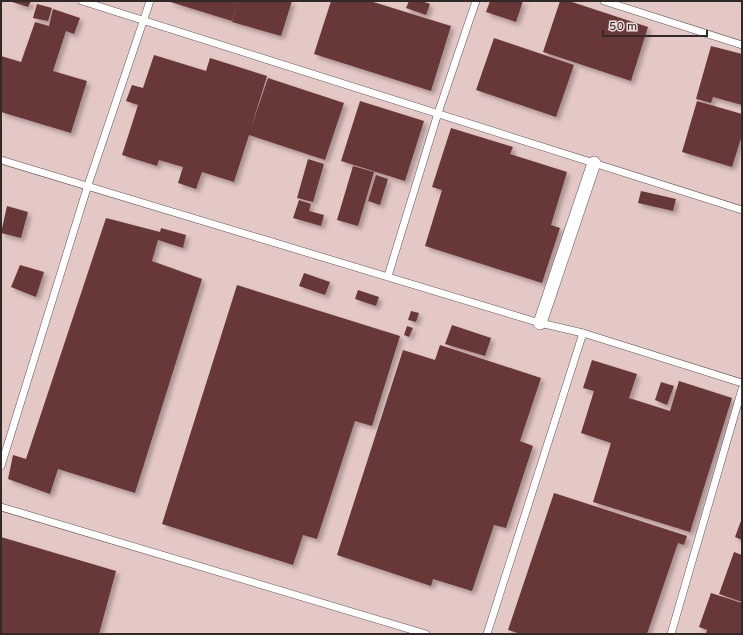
<svg xmlns="http://www.w3.org/2000/svg" width="743" height="635" font-family="Overpass,sans-serif">
  <style>
    .built { fill: #e4c8c6 }
    .building { fill: #683837; filter: url(#shadow) }
    .lines { fill: none; stroke-linecap: round; stroke-linejoin: round }
    .lane-casing { stroke: #645453; stroke-width: 8 }
    .street-casing { stroke: #645453; stroke-width: 14 }
    .lane { stroke: #fff; stroke-width: 7 }
    .street { stroke: #fff; stroke-width: 13 }
  </style>
  <defs>
    <filter id="shadow"><feDropShadow dx="3.5" dy="3.5" stdDeviation="2" flood-color="#0004"/></filter>
  </defs>
  <rect width="100%" height="100%" fill="#edd9d8"/>
  <path class="built" d="M1 1H742V634H1Z"/>
  <path class="building" d="M9 1H31L28 7Z
    M167 1H292L281 36 232 22 238 2 232 21Z
    M331 1H370L451 26 431 91 314 54Z
    M409 1H422L430 4 426 15 406 8Z
    M490 1H523L516 22 486 12Z
    M560 1H569L648 27 631 81 543 52Z
    M37 4 52 8 48 21 33 18Z
    M53 9 80 18 74 34 66 31 53 71 87 81 71 133 1 112V56L21 62 35 22 49 26Z
    M494 38 574 65 556 117 476 90Z
    M711 46 742 54V105L713 97 711 103 696 99Z
    M154 55 206 71 210 58 267 76 251 128 268 78 344 103 325 160 249 135 234 182 202 172 196 189 178 183 183 167 159 160 157 166 122 155 138 105 126 101 132 85 143 88Z
    M360 101 424 121 405 181 341 161Z
    M697 101 742 114V135L732 167 682 152Z
    M451 128 513 147 510 154 567 172 551 225 560 228 542 283 425 246 442 190 432 187Z
    M308 159 324 164 313 202 297 198Z
    M353 166 374 172 358 226 337 220Z
    M376 175 388 179 380 205 368 201Z
    M641 191 676 199 673 211 638 203Z
    M299 200 311 204 309 211 324 215 321 226 293 218Z
    M7 206 28 212 21 238 1 233Z
    M106 218 160 232 161 228 186 235 183 248 158 240 152 261 202 279 135 493 58 469 50 494 8 479 13 455 26 459Z
    M20 265 44 272 36 297 11 287Z
    M304 273 330 282 325 295 299 286Z
    M237 285 400 336 372 426 355 421 317 539 303 535 293 565 162 524Z
    M358 290 379 297 376 306 355 299Z
    M411 311 419 313 416 322 408 320Z
    M452 325 491 338 485 356 445 344Z
    M407 326 413 328 409 337 404 335Z
    M440 345 541 378 520 441 533 446 506 528 494 525 472 591 433 579 431 586 337 555 403 350 435 360Z
    M592 360 637 374 629 398 670 411 679 381 732 398 690 532 593 502 611 443 581 433 594 391 583 388Z
    M661 382 674 386 667 405 655 400Z
    M554 493 687 536 684 545 678 543 647 634H521L508 630Z
    M742 518V540L735 537Z
    M1 537 116 571 99 634H1Z
    M734 552 742 555V602L719 594Z
    M711 593 742 603V634H706L707 630 699 627Z"/>
  <g class="lines">
    <g class="lane-casing">
      <path id="lane" d="M82 1 742 210
        M604 1 742 45
        M1 160 540 323 583 333 742 383
        M388 276 438 113 476 1
        M1 466 88 185 150 1
        M1 507 426 634
        M487 634 583 333
        M671 634 742 389"/>
    </g>
    <g class="street-casing">
      <path id="street" d="M540 323 594 163"/>
    </g>
    <use href="#lane" class="lane"/>
    <use href="#street" class="street"/>
  </g>
  <rect width="743" height="635" fill="none" stroke="#302928" stroke-width="4"/>
  <path d="M603 30v6h104v-6" fill="none" stroke="#302928" stroke-width="2"/>
  <text x="609" y="30" font-size="12" fill="#302928" stroke="#edd9d8" stroke-width="3" paint-order="stroke">50 m</text>
</svg>
